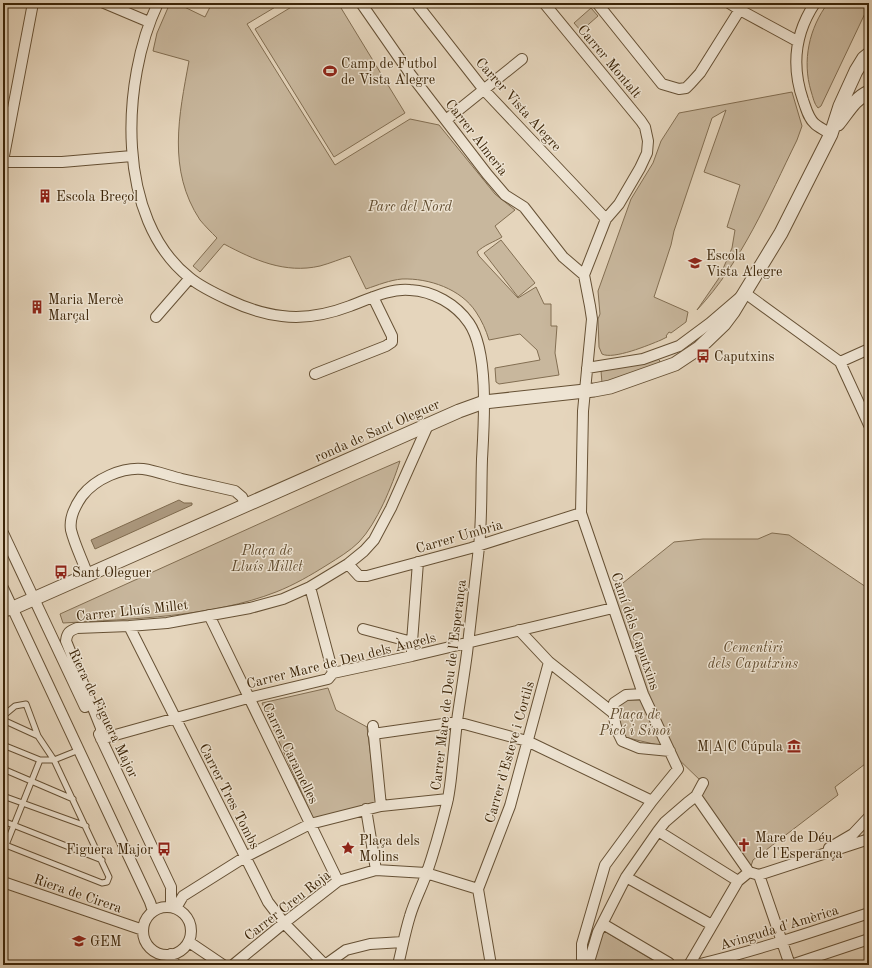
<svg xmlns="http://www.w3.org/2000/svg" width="872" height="968" font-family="'Old Standard TT',serif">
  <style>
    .green { fill: #c8b79d; stroke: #826e52 }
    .water { fill: #ac997f; stroke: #7f6b4f }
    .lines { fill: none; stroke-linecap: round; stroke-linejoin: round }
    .service-casing { stroke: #665135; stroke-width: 7 }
    .minor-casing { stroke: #665135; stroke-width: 12 }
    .tertiary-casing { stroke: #665135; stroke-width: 15 }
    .service { stroke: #eee4d3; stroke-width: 5 }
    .minor { stroke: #eee4d3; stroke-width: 10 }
    .tertiary { stroke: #eee4d3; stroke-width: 13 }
    .labels { text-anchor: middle; stroke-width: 3; stroke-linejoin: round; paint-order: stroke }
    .street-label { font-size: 14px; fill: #3c2508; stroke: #eee4d3 }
    .poi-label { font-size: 14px; fill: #3c2508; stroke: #eee4d3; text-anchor: start }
    .park-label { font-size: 14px; font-style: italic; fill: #5f4a2d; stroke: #eee4d3 }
  </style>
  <rect width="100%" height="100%" fill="#e5d5bc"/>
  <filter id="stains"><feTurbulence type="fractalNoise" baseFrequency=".005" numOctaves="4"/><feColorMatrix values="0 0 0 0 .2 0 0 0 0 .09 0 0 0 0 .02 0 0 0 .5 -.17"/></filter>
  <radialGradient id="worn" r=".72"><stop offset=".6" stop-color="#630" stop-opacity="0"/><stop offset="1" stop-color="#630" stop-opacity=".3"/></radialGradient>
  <path class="green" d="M170 3H176L205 17 212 3H282L247 24 335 165 410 119 439 125 495 194 515 210 495 226 502 237C494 242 484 245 477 252L479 256 518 298 536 287 544 304H551V326H557L555 353 559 375 499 384 496 382 495 368 540 360 537 350 520 334 489 340C486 330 482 321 476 312 461 289 429 278 402 279 390 280 378 285 366 289L350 256C340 259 331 263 320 266 285 274 254 260 224 244L200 272 193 266 217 238C211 232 205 226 200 220 167 170 179 115 189 61L153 51 157 33Z
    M298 3H338L405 113 334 157 255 29Z
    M828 3H869V5L821 106 818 108C814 104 813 97 811 91 802 61 809 28 828 3Z
    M591 8 598 16 581 31 574 23Z
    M792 92 802 126 797 140C768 199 742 262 697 310L719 278 732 248 735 230 727 227 740 185 704 172 726 110 712 118 674 231 671 245 654 297 688 312 686 322 671 333 669 332 666 336 667 337 661 340C649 345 613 360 602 354L599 347 598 319 600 314 598 291 631 199 653 163 661 141 679 113Z
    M501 240 535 283 518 297 484 253Z
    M658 359 660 361 659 363 652 366 602 383 601 371Z
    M400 461C392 486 377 523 359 542 350 551 338 558 327 565 311 575 294 585 276 592 212 617 132 619 63 623L60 614 356 480Z
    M772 533 789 535 869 589V761L835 787 838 795 753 860 749 872 696 796 703 783 670 751 608 595 674 542 703 539H758Z
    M328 688 336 710 367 727 377 805 313 818 262 703Z
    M625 700H641L662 746 624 737 620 731 617 707Z
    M604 931 661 965H594L599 940Z"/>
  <path class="water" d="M179 500 184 503H192V505L95 549 91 540Z"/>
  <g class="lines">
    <g class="service-casing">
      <path id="service" d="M3 716 15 706 26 704 38 736 54 760 109 877 107 882 102 883 3 844
        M3 720 38 736
        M3 745 40 760
        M3 769 73 799
        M3 796 86 826
        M3 821 102 860
        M6 845 40 760H54L79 750"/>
    </g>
    <g class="minor-casing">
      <path id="minor" d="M104 3 149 22
        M158 3C121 81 115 219 190 278 201 287 216 294 229 300 246 308 263 314 282 316 305 319 329 314 350 306 369 299 390 288 410 290 433 291 456 304 469 323 489 352 484 423 482 459 481 488 482 518 479 547 475 582 471 618 467 653 464 676 460 699 457 721 455 740 453 759 451 778 450 786 449 795 447 803 441 827 434 852 426 875 421 889 414 902 410 916 405 932 402 949 398 965
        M361 3 411 75 487 174 505 195 524 207 563 257 584 275
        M416 3 484 90 606 219
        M544 3 641 121 645 127 648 141 647 153 640 168 619 204 606 219 584 275
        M597 3 662 84 679 89 686 88 691 83 700 73 744 3
        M729 3 740 10 797 41
        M815 3C795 33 791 65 803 100 806 108 808 118 815 124 820 128 826 131 831 134
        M446 120 522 59
        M3 161 33 3
        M3 162H62L132 156
        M156 317 190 278
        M840 362 869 349
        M587 368 643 359 679 346 710 323 745 293 840 362 869 425
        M315 374 386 346 392 342V336L373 297
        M428 425 391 508 374 540 364 551 348 564 310 587 283 599 250 608 167 623 129 626 77 628C69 631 67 633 66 641L95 713 101 728V739L248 698 328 679 333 673 412 656 613 608
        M3 533 85 707
        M348 564 359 576H367L471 548 581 513
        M88 576C83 561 75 546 71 530 69 518 75 506 82 496 95 479 122 467 143 469 157 471 169 476 182 479 200 483 217 487 235 491L242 497 246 506
        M310 587 333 673
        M3 588 150 902 153 911
        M209 615 338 881
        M129 626 268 902 284 923 325 965
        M363 629 412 642
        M519 630 549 662 612 712
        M412 656V642L418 562
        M643 694 626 695 614 703C612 717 615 728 622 741L639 748 670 751
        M373 726 381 806
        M99 734 171 887V907
        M373 734 457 722 527 741 652 801
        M696 796 749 872
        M366 809 376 870
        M658 831 738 881
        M829 848 853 834 869 817
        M749 872 759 875 869 839
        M759 875 790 965
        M626 877 712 925
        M3 882 143 930
        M143 931a24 24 0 1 1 48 0a24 24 0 1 1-48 0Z
        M176 908 183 896 245 857 310 824 381 806 448 799
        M603 924 669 963
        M189 942 223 965
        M171 954 175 965
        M233 965 284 923 338 881 376 870 426 873 478 889
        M325 965 346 950 370 944 403 942
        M491 965 478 889 510 806 549 662
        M582 965V944L605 865 652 801 678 769 643 694 581 513 583 411 592 319 590 306 584 275
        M588 965 598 932 626 877 658 831 665 822 687 803 696 796 703 783
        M689 965 738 881 749 872
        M696 965C755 951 812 932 869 913
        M791 965 869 939"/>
    </g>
    <g class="tertiary-casing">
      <path id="tertiary" d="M838 124C847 113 855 98 869 92
        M3 610 13 608 459 411 484 402 594 390 610 387 675 364 699 348 724 324 733 312 781 233 831 134 840 106 856 71 864 58 869 54"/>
    </g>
    <use href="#service" class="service"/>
    <use href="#minor" class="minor"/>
    <use href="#tertiary" class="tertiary"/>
  </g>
  <defs>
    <g id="stadium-bare" transform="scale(1.08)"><path d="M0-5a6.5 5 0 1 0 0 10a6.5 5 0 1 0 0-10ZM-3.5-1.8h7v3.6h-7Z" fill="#8f2418" stroke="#eee4d3" stroke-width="2.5" paint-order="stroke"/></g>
    <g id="building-bare" transform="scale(1.08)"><path d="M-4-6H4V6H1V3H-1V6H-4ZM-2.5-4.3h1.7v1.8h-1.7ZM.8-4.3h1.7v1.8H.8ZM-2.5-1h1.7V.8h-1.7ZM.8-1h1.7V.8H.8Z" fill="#8f2418" stroke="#eee4d3" stroke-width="2.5" paint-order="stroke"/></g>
    <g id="school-bare" transform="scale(1.08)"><path d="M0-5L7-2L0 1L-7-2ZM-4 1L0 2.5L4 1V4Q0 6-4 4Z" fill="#8f2418" stroke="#eee4d3" stroke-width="2.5" paint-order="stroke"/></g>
    <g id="bus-bare" transform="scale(1.08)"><path d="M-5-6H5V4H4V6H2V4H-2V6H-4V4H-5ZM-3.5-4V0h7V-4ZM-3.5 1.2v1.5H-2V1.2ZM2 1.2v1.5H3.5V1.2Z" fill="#8f2418" stroke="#eee4d3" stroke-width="2.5" paint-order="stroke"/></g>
    <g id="museum-bare" transform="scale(1.08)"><path d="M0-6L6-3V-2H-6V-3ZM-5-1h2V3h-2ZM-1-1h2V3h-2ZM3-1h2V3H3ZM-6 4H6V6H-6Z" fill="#8f2418" stroke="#eee4d3" stroke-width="2.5" paint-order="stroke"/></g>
    <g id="church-bare" transform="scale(1.08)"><path d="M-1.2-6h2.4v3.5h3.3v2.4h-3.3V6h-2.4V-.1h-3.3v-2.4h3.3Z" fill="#8f2418" stroke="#eee4d3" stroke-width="2.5" paint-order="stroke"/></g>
    <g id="sight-bare" transform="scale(1.08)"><path d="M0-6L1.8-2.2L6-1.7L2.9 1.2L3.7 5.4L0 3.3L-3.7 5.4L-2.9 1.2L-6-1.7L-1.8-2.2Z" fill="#8f2418" stroke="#eee4d3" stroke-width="2.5" paint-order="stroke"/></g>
  </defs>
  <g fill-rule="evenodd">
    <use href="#stadium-bare" x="330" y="71"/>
    <use href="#building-bare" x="45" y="196"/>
    <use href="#school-bare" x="695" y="263"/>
    <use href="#building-bare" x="37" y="307"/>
    <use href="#bus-bare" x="703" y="356"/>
    <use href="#bus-bare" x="61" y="572"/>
    <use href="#museum-bare" x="794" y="746"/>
    <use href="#church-bare" x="744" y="845"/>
    <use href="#sight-bare" x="348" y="848"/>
    <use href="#bus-bare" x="164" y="849"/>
    <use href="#school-bare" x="79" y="941"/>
  </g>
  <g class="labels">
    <g class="street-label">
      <text transform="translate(610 61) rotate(50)" y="5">Carrer Montalt</text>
      <text transform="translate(519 104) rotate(48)" y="5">Carrer Vista Alegre</text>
      <text transform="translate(477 137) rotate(52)" y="5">Carrer Almeria</text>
      <text transform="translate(377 430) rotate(-24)" y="5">ronda de Sant Oleguer</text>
      <text transform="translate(459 536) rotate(-16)" y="5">Carrer Umbria</text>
      <text transform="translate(132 610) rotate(-6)" y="5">Carrer Lluís Millet</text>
      <text transform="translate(636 631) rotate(71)" y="5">Camí dels Caputxins</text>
      <text transform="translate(341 660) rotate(-14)" y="5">Carrer Mare de Deu dels Àngels</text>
      <text transform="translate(448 685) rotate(-83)" y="5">Carrer Mare de Deu de l'Esperança</text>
      <text transform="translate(104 713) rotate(64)" y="5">Riera de Figuera Major</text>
      <text transform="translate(509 752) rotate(-74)" y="5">Carrer d'Esteve i Cortils</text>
      <text transform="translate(291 753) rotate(64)" y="5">Carrer Caramelles</text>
      <text transform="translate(230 796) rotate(63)" y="5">Carrer Tres Tombs</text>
      <text transform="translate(78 893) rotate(19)" y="5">Riera de Cirera</text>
      <text transform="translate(287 905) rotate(-38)" y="5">Carrer Creu Roja</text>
      <text transform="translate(779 927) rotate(-17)" y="5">Avinguda d'Amèrica</text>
    </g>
    <g class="poi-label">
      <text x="341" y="68">Camp de Futbol<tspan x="341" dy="16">de Vista Alegre</tspan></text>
      <text x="56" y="201">Escola Breçol</text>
      <text x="706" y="260">Escola<tspan x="706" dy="16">Vista Alegre</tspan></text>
      <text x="48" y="304">Maria Mercè<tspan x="48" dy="16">Marçal</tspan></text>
      <text x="714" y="361">Caputxins</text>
      <text x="72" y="577">Sant Oleguer</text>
      <text x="783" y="751" text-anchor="end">M|A|C Cúpula</text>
      <text x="755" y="842">Mare de Déu<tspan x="755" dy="16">de l'Esperança</tspan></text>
      <text x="359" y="845">Plaça dels<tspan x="359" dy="16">Molins</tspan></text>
      <text x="153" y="854" text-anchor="end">Figuera Major</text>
      <text x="90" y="946">GEM</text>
    </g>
    <g class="park-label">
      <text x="410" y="211">Parc del Nord</text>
      <text x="267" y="555">Plaça de<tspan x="267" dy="16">Lluís Millet</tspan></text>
      <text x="753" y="652">Cementiri<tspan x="753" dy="16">dels Caputxins</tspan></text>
      <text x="635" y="719">Plaça de<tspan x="635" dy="16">Picó i Sinoi</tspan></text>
    </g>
  </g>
  <rect width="872" height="968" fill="none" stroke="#e5d5bc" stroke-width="16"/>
  <rect x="4" y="4" width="864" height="960" fill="none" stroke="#3c2508" stroke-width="2"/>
  <rect x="8" y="8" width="856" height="952" fill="none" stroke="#3c2508"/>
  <rect width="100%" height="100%" filter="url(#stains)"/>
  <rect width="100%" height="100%" fill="url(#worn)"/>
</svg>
